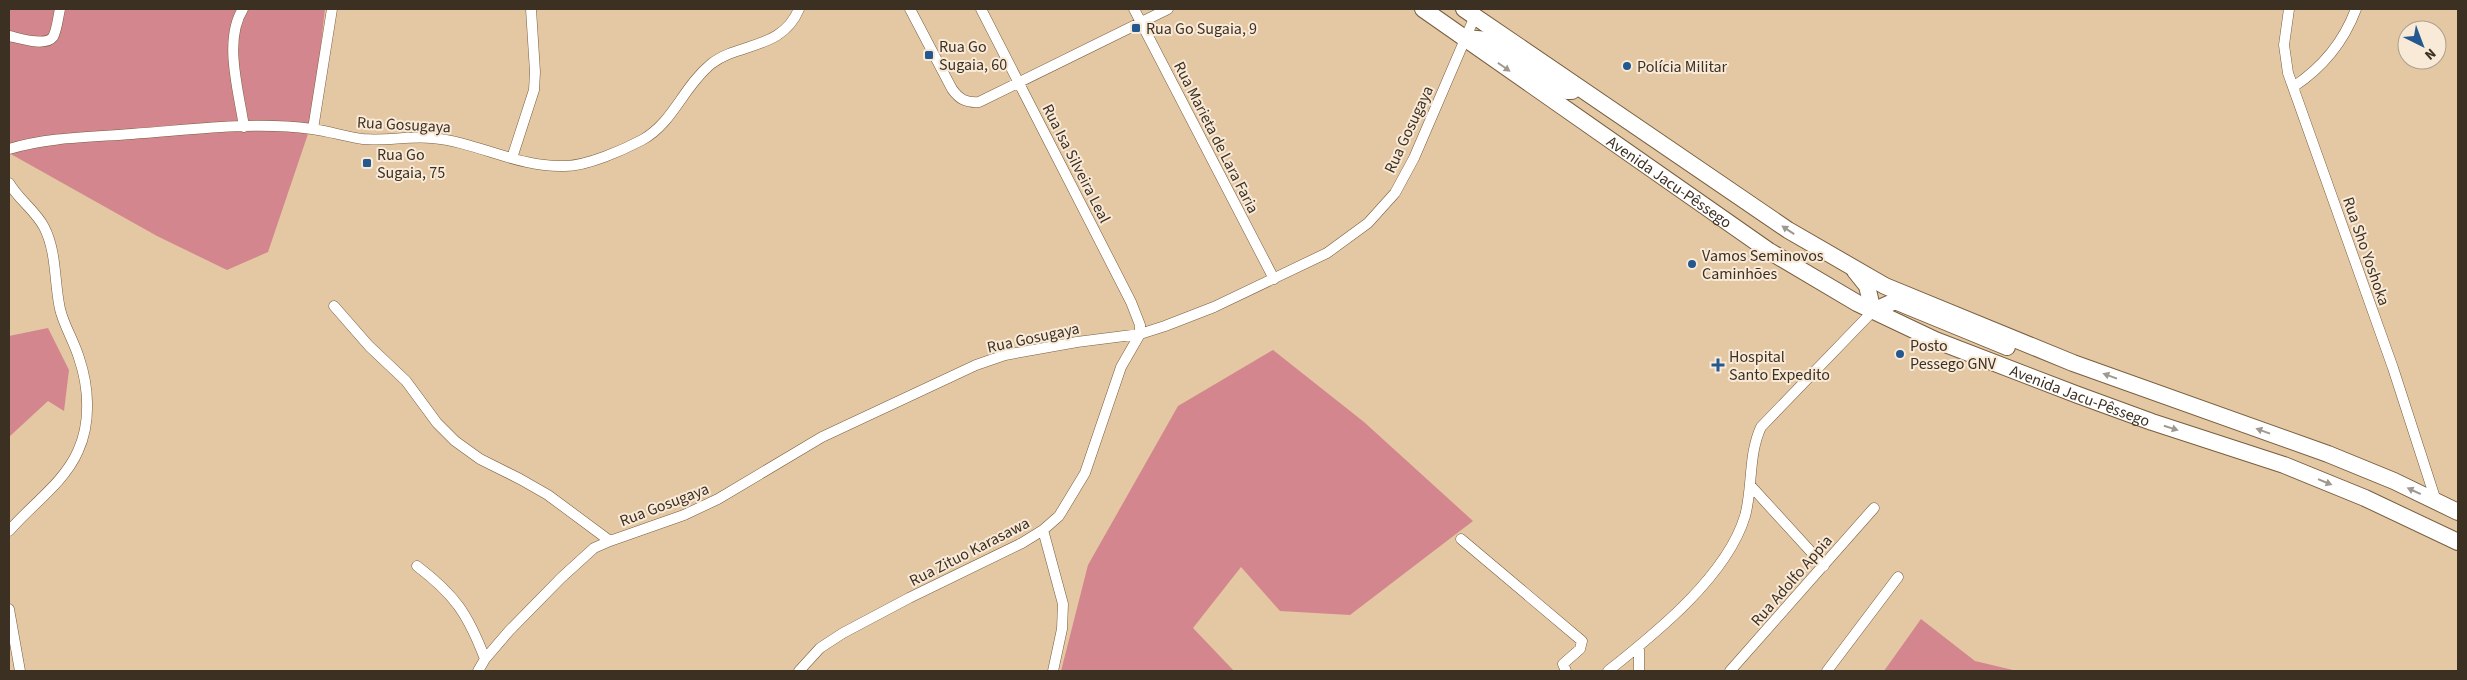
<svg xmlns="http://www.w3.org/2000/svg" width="2467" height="680" font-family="'Source Sans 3',sans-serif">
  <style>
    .forest { fill: #d4868e }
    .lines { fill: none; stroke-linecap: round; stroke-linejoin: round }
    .minor-casing { stroke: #785e3e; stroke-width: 11 }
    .trunk-casing { stroke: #785e3e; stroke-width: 18 }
    .minor { stroke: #fff; stroke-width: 10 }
    .trunk { stroke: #fff; stroke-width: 16 }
    .oneway { fill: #9e9890 }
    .poi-dot { fill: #235890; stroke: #f9ead8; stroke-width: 2 }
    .labels { text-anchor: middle; stroke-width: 4; stroke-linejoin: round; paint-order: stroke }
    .poi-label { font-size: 16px; fill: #3c3022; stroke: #f9ead8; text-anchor: start }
    .street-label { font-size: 16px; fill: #3c3022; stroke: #f9ead8 }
  </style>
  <rect width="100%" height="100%" fill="#e4c7a3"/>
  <path class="forest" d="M9 9H325L312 122 268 252 227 270 157 236 9 153Z
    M48 328 69 370 64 411 48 401 9 437V336Z
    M1273 350 1364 422 1473 521 1350 615 1280 611 1241 567 1193 628 1234 671H1061L1088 565 1178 406Z
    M1921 619 1975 661 2017 671H1884Z"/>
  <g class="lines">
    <g class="minor-casing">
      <path id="minor" d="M243 9C223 40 239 92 244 127
        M910 9 952 89C959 99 966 103 979 102L1168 9
        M1134 9 1274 279
        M2289 9 2284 45 2288 73 2393 368 2436 501
        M9 36C19 38 45 47 53 37 57 30 58 17 60 9
        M2293 87C2322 68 2344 41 2356 9
        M313 129 332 9
        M9 149C48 137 92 137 132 134 191 130 253 121 312 129 329 131 346 137 363 139 386 141 409 136 432 138 477 142 519 168 565 166 587 166 623 150 642 140 673 123 683 87 711 64 739 42 782 50 799 9
        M512 158 534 90 535 72 531 9
        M9 183C18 199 35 210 44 227 57 252 54 282 60 309 64 326 74 341 79 358 89 387 91 423 78 451 64 483 31 505 9 531
        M334 306 369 346 406 381 437 423 455 441 480 459 520 479 548 495 610 541
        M1750 485 1824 566
        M1043 530 1063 604 1062 629 1053 671
        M1461 539 1582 641 1580 649 1563 664 1566 671
        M417 566C455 595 468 614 485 659
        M9 609 20 671
        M1639 647V671
        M478 671 485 659 509 631 561 578 594 548 610 541 684 515 718 499 822 437 976 365 1005 355 1077 342 1140 334 1165 326 1214 307 1327 253 1368 223 1395 193 1414 158 1475 16
        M799 671 820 648 843 633 909 598 1022 543 1043 530 1059 516 1085 473 1121 367 1140 334V325L1131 302 981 9
        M1608 671C1656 633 1727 576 1745 516 1753 487 1748 455 1761 427L1873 311
        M1730 671 1874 508
        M1827 671 1898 577"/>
    </g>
    <g class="trunk-casing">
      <g id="trunk">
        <path id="s1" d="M1423 9 1769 251 1857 303 1935 340 2078 395 2152 422 2284 465 2365 498 2458 542"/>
        <path d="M1464 9 1788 230 1885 286 2073 363 2328 454 2394 481 2458 512"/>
        <path d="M1465 38 1488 40 1567 91H1572"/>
        <path d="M1855 271 1867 286 1873 311"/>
        <path d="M1873 311 1895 301 2007 347"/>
      </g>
    </g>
    <use href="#minor" class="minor"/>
    <use href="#trunk" class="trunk"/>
  </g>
  <defs><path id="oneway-solid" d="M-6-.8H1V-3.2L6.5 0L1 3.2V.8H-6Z" transform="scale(1.25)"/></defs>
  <g class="oneway">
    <use href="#oneway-solid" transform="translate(1504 67) rotate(35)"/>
    <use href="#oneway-solid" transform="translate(1788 230) rotate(-146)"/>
    <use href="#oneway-solid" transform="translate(2110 376) rotate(-160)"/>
    <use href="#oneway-solid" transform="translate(2171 428) rotate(18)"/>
    <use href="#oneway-solid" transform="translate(2263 431) rotate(-160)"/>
    <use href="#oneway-solid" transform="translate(2325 482) rotate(22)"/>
    <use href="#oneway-solid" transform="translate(2414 491) rotate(-155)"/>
  </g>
  <g class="poi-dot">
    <rect x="1131" y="23" width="10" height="10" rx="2.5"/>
    <rect x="924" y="50" width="10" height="10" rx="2.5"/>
    <circle cx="1627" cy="66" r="5"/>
    <rect x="362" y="158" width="10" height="10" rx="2.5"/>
    <circle cx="1692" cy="264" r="5"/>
    <circle cx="1900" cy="354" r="5"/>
    <path d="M1715.5 357.5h5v5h5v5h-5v5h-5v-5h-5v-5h5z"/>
  </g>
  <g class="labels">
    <g class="poi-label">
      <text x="1146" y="34">Rua Go Sugaia, 9</text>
      <text x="939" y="52">Rua Go<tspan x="939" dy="18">Sugaia, 60</tspan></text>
      <text x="1637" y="72">Polícia Militar</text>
      <text x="377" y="160">Rua Go<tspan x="377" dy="18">Sugaia, 75</tspan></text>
      <text x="1702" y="261">Vamos Seminovos<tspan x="1702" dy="18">Caminhões</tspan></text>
      <text x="1910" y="351">Posto<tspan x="1910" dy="18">Pessego GNV</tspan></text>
      <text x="1729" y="362">Hospital<tspan x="1729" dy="18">Santo Expedito</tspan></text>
    </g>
    <g class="street-label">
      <text transform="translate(404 124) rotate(3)" y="6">Rua Gosugaya</text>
      <text transform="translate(1408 129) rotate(-65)" y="6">Rua Gosugaya</text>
      <text transform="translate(1217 137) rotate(63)" y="6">Rua Marieta de Lara Faria</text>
      <text transform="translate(1077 163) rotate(63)" y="6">Rua Isa Silveira Leal</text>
      <text dy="6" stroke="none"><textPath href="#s1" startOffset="301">Avenida Jacu-Pêssego</textPath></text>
      <text transform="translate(2367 251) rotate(71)" y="6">Rua Sho Yoshoka</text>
      <text transform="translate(1033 337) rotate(-12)" y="6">Rua Gosugaya</text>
      <text dy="6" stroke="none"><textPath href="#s1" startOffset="766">Avenida Jacu-Pêssego</textPath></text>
      <text transform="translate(664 504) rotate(-21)" y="6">Rua Gosugaya</text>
      <text transform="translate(969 551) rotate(-27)" y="6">Rua Zituo Karasawa</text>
      <text transform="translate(1791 580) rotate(-49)" y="6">Rua Adolfo Appia</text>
    </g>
  </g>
  <rect width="2467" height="680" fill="none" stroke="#3c3022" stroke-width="20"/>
  <g transform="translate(2422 45) rotate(138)"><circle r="24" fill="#f9ead8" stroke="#ada08f"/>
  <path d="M0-4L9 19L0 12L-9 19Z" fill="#235890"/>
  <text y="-8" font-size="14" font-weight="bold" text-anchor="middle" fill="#3c3022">N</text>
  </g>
</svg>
